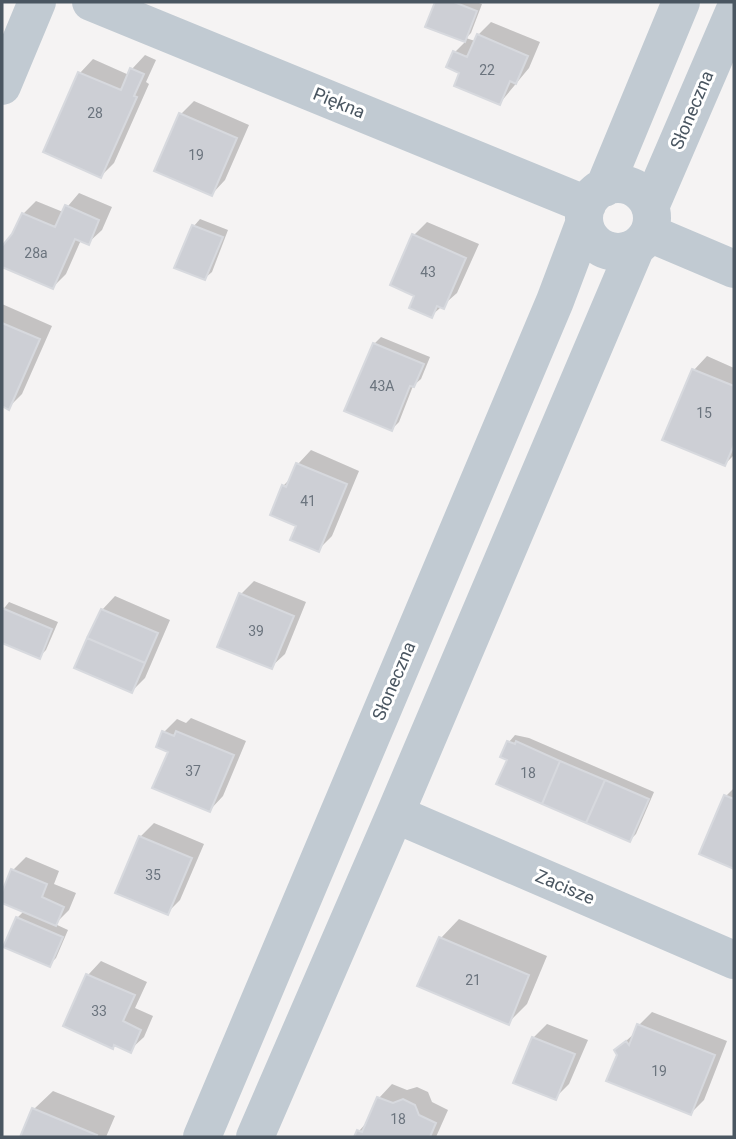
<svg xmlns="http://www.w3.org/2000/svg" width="736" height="1139" font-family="Roboto,sans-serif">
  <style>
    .shadow { fill: #0003 }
    .building { fill: #cdcfd5; stroke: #d7d9de; stroke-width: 2 }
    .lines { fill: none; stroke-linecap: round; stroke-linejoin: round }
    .minor { stroke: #c1cad2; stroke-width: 38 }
    .labels { text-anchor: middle; stroke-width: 6; stroke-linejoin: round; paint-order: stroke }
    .number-label { font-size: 14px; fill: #6b747e }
    .street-label { font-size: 18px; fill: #4a5661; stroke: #fff }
  </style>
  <rect width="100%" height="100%" fill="#f5f3f3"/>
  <path class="shadow" d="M437 2H476L482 4 471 33 466 38 475 41 478 35 491 22 540 42 529 68 500 103 462 72 455 52 466 41 427 26Z
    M145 55 156 60 146 82 149 84 114 163 101 176 45 151 80 73 93 59 129 75 132 69Z
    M194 101 249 125 225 180 212 194 181 114Z
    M79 193 112 207 102 230 88 243 81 240 66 274 53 287 2 265 23 214 36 201 63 212Z
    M200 219 228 230 212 272 205 278 177 267 194 226Z
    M427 222 479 244 457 293 431 316 417 295 414 235Z
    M2 304 52 326 22 394 9 407 2 404Z
    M381 337 430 357 421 379 413 386 399 422 392 429 374 344Z
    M707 356 734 368V455L725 464 665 439 694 370Z
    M311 450 359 471 332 536 318 550 298 525 283 486 292 477 298 464Z
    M254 581 306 602 285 654 271 667 241 594Z
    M115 596 170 620 145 678 132 691 102 610Z
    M9 602 58 622 46 650 39 657 2 641V611Z
    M191 718 246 741 223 796 210 810 170 751 164 732 177 719 186 723Z
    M515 735 529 738 654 792 636 834 630 840 510 759 509 742Z
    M734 788V867L701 853 726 796Z
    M154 823 204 844 180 900 167 913 140 837Z
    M26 857 59 871 54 884 76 893 69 910 55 924 68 930 56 958 49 965 17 918 24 911 2 902V896L13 870Z
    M459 919 547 956 527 1004 508 1023 420 985 441 938Z
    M101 961 147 982 135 1008 153 1016 144 1037 130 1050 115 1044 112 1047 65 1026 88 975Z
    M652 1012 727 1041 704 1100 691 1113 619 1055 616 1050 636 1032 639 1025Z
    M547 1024 588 1040 569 1084 555 1098 533 1038Z
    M392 1084 407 1090 417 1087 428 1092 432 1102 448 1110 436 1137H356L359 1131 369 1120 379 1098Z
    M53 1091 115 1116 106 1137H22L34 1109Z"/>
  <path class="building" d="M435 2H454L477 11 465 42 425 27Z
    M477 34 528 56 516 84 510 81 500 105 454 86 459 73 446 67 453 51 467 57Z
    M130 68 144 74 134 96 137 97 101 178 43 152 78 72 121 90Z
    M179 113 237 138 212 196 154 171Z
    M65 205 99 220 89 245 75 239 53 289 2 267V246L12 234 22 213 55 227Z
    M192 225 223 237 205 280 174 268Z
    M412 234 466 258 444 309 437 306 432 318 409 308 414 296 390 285Z
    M2 323 40 339 9 410 2 406Z
    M373 343 424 364 414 387 410 386 392 431 344 411Z
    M692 369 734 386V445L725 466 662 440Z
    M296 463 347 484 319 552 290 540 296 526 270 515 282 485 286 487Z
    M239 593 294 616 272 669 217 647Z
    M2 608 52 629 40 659 2 643Z
    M101 609 158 633 145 663 87 638Z
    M87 638 145 663 132 693 74 668Z
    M162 731 174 736 176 731 234 755 210 812 152 788 168 752 156 747Z
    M507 741 515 744 516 741 560 761 542 804 496 784 507 760 500 757Z
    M560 761 605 780 586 823 542 804Z
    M605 780 649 799 630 842 586 823Z
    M724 795 734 799V869L699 854Z
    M139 836 192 858 168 915 115 893Z
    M11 869 47 884 42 897 64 907 56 926 2 903V892Z
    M16 917 63 937 50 967 3 947Z
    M439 937 529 975 509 1025 417 986Z
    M86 974 135 995 123 1021 141 1030 131 1053 114 1045 113 1049 63 1026Z
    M637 1024 715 1055 691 1115 606 1081 617 1055 614 1050 626 1041 629 1045Z
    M532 1037 575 1054 556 1100 513 1083Z
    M377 1097 393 1103 403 1099 415 1105 419 1115 436 1123 430 1137H354L357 1130 362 1132Z
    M32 1108 97 1135 96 1137H20Z"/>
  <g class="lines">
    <path class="minor" d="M91 2 587 205
      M2 86 37 2
      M584 218a34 34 0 1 1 68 0a34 34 0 1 1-68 0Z
      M604 188 681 2
      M650 207 734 12
      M649 233 734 269
      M395 814 734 960
      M202 1137 555 301 584 224
      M255 1137 395 814 636 247"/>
  </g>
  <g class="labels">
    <g class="number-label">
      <text x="487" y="75">22</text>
      <text x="95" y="118">28</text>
      <text x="196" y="160">19</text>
      <text x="36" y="258">28a</text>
      <text x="428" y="277">43</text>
      <text x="382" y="391">43A</text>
      <text x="704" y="418">15</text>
      <text x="308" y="506">41</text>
      <text x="256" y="636">39</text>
      <text x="193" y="776">37</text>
      <text x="528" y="778">18</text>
      <text x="153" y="880">35</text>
      <text x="473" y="985">21</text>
      <text x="99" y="1016">33</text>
      <text x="659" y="1076">19</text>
      <text x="398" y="1124">18</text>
    </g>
    <g class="street-label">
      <text transform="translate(339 103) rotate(22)" y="6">Piękna</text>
      <text transform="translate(692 110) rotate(-67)" y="6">Słoneczna</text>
      <text transform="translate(394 681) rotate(-67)" y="6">Słoneczna</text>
      <text transform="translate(565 887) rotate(23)" y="6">Zacisze</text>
    </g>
  </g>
  <rect width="736" height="1139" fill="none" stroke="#4a5661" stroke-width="7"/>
</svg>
